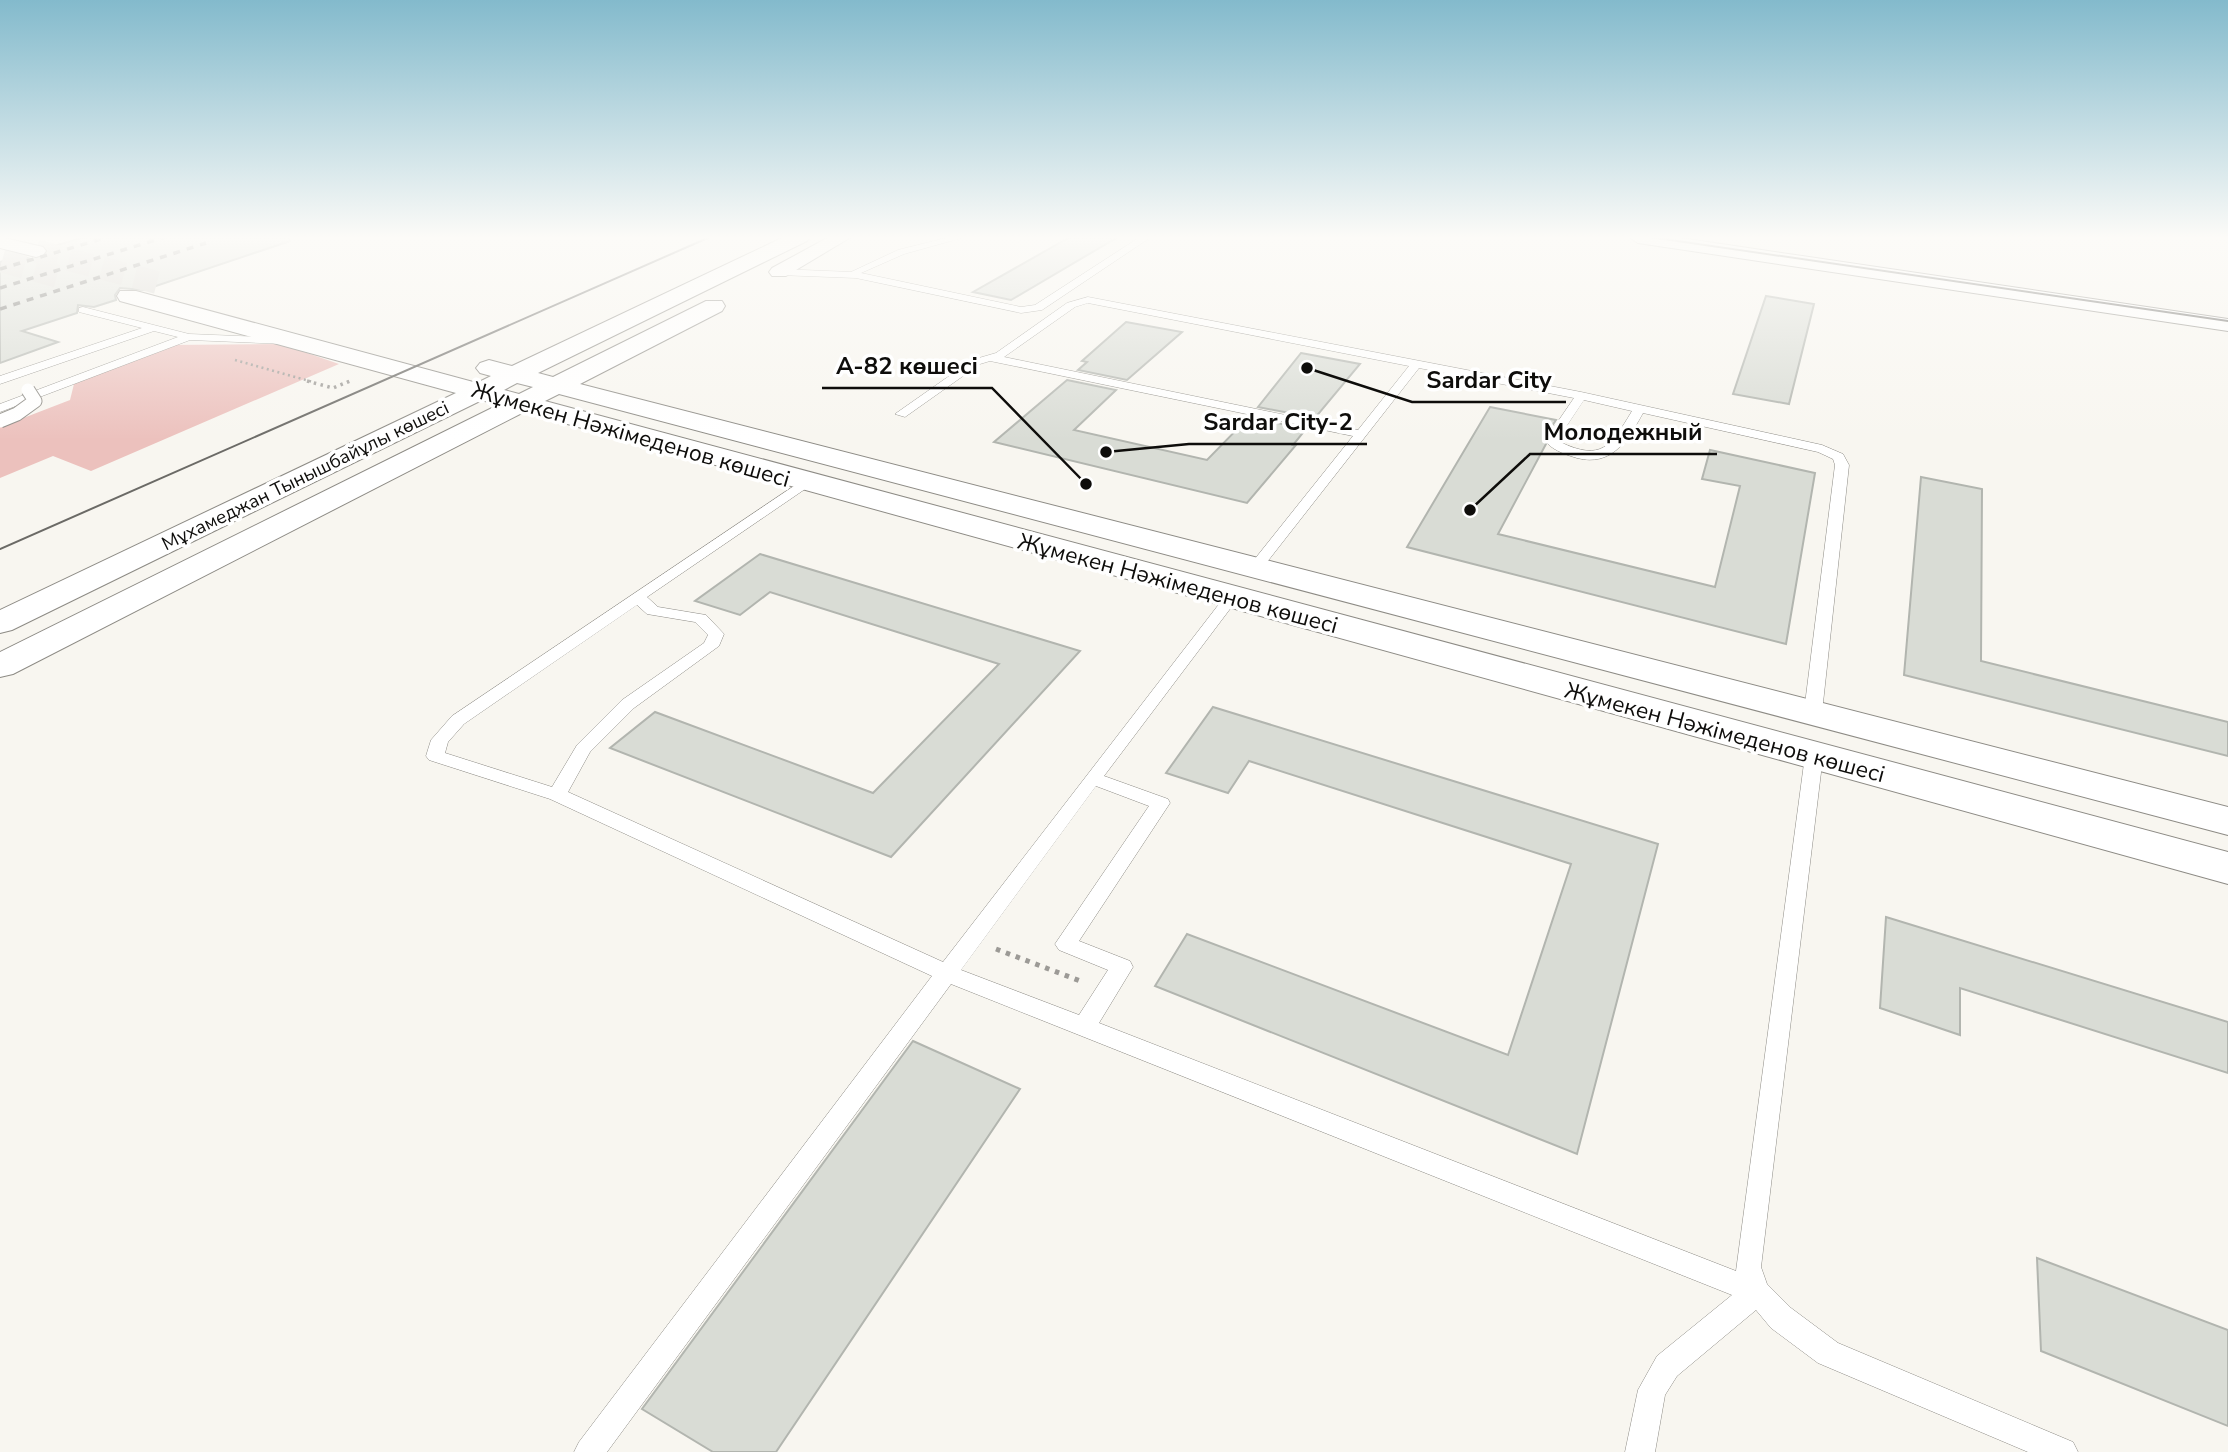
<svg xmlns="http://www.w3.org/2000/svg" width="2228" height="1452" font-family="'Nunito Sans',sans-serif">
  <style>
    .green { fill: #ecc1bd }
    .building { fill: #d9dcd5; stroke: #b2b5af; stroke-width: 2 }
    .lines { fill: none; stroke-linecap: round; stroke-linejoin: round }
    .secondary-tunnel { stroke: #d5d3ce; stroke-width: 23; stroke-dasharray: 23 11; stroke-linecap: butt }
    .lane-casing { stroke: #8d8b85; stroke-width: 1 }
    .street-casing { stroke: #8d8b85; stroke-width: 2 }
    .secondary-casing { stroke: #8d8b85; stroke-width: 2 }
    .path-far2 { stroke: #9c9a96; stroke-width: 2.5; stroke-dasharray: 2 3.5; stroke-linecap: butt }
    .path-far1 { stroke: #9c9a96; stroke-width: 3.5; stroke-dasharray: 2.5 4.5; stroke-linecap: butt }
    .path { stroke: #9c9a96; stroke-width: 5; stroke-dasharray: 4.5 6; stroke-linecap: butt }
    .lane { fill: #fff; fill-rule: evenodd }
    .street { fill: #fff; fill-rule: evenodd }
    .secondary { fill: #fff; fill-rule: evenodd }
    .tram { stroke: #6b6a66; stroke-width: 2 }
    .rail { stroke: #6b6a66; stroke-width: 3.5; stroke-dasharray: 7 7; stroke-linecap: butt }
    .lane-bridge-casing { stroke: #8d8b85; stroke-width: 15; stroke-linecap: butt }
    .lane-bridge { stroke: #fff; stroke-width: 13 }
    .labels { text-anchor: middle; stroke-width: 7; stroke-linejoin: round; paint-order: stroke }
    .far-street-label { font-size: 19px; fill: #0e0d0b; stroke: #fff }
    .street-label { font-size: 23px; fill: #0e0d0b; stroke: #fff }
    .leader { fill: none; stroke: #0e0d0b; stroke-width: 2.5 }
    .callout-dot { fill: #0e0d0b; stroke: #fff; stroke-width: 2.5 }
    .callout-label { font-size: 24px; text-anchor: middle; font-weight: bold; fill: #0e0d0b; stroke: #fff; stroke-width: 7; stroke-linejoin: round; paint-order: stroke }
  </style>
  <rect width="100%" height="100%" fill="#f8f6f0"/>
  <path class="green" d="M281 344 339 364 91 471 53 456 0 478V427L70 400 74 384 168 345Z"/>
  <path class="building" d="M85 237H289L290 241 144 290 120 288 115 295 116 300 94 307 78 305 77 313 22 331 58 342 0 363V262L20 256 35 260 44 258 48 253 47 248Z
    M1070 237H1118L1011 300 973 292Z
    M1766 296 1814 304 1789 404 1733 394Z
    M1126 322 1182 332 1127 380 1078 370 1087 362 1082 361Z
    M1301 353 1360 364 1315 418 1258 407Z
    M1067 380 1116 390 1074 430 1207 460 1249 417 1306 429 1293 445H1296L1247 503 994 442Z
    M1490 407 1556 420 1546 435V444L1498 534 1715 587 1740 486 1702 479 1710 450 1815 473 1786 644 1407 547Z
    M1921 477 1982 489 1981 661 2228 722V756L1904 675Z
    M760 554 1080 651 891 857 610 748 655 712 873 793 999 664 770 592 740 615 695 601Z
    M1213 707 1658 844 1577 1154 1155 986 1187 934 1508 1055 1571 864 1249 761 1228 793 1166 773Z
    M1886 917 2228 1022V1073L1960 988V1035L1880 1008Z
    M913 1041 1020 1089 776 1452H713L642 1409Z
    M2037 1258 2228 1330V1426L2041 1351Z"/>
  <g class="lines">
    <path class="secondary-tunnel" d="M36 251 163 284
      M2 261 64 278"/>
    <g class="lane-casing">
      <path id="lane" d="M950 237H965L904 254 861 273 1021 307 1035 305 1140 237H1151L1042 310 1021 313 856 278 779 275 774 272 779 269 851 272 898 250Z
        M1088 297 1581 392 1822 445 1843 454 1849 465 1822 712 1813 717 1804 712 1835 465 1833 459 1818 452 1643 413C1628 440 1612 467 1577 458 1567 455 1555 451 1548 444V436L1574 398 1419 368 1260 571 1255 572 1248 568 1250 565 1353 436 990 361 980 364 905 417 895 414 972 360 996 353 1067 303ZM1088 303 1409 366 1358 430 1004 357 1075 307ZM1584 400 1632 411C1611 446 1602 462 1560 442V436Z
        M83 307 189 334 286 338 292 341 286 344 190 340 0 412V404L178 337 154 331 0 384V376L142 328 79 312V308Z
        M806 478 813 482 811 485 647 597 658 607 706 615 724 634 719 646 634 708 590 752 568 792 943 962 1226 595H1236L1239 598 1236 601 1104 776 1168 799 1170 803 1079 941 1130 961 1133 967 1099 1023 1736 1271 1805 756 1808 752H1820L1823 756 1761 1267 1767 1284 1791 1308 1838 1343 2073 1442 2078 1452H2028L1818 1363 1771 1328 1756 1310 1677 1376 1665 1395 1655 1452H1625L1638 1390 1657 1356 1732 1295 951 984 607 1452H574L579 1442 932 976 550 799 429 760 426 756 431 740 452 716ZM637 605 647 614 695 622 708 635 704 643 622 700 577 745 552 787 445 753 448 742 464 724ZM1096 786 1149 806 1055 944 1059 950 1108 970 1079 1015 961 970Z"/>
    </g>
    <g class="street-casing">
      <path id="street" d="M829 237H851L786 276H772L769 272 772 268Z
        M1629 237H1674L2228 319V331L1638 243Z"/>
    </g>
    <g class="secondary-casing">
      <path id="secondary" d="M0 237 43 247 46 251 43 255 36 257 0 248Z
        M784 237H810L807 241 538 373 553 377 706 301H722L725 306 722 311 580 384 2228 807V835L559 394 545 401 2228 852V884L524 412 13 674 0 677V652L498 405 482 400 12 630 0 633V610L456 393 120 301 117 296 120 291H136L477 383 491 376 480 373 476 368 480 363 489 360 512 366ZM517 383 533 387 519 394 504 390Z"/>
    </g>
    <path class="path-far2" d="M235 360 313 382
      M347 382 350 381"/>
    <path class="path-far1" d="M307 381 333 388 350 381"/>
    <path class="path" d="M996 949 1083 982"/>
    <use href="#lane" class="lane"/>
    <use href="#street" class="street"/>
    <use href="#secondary" class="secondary"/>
    <path class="tram" d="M1650 237 2228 321
      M0 549 710 237"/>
    <path class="rail" d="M0 269 108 237
      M0 288 165 237
      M0 309 206 243"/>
    <g class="lane-bridge-casing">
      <path id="lane-bridge" d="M0 421 17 414 35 401 28 390"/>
    </g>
    <use href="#lane-bridge" class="lane-bridge"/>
  </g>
  <linearGradient id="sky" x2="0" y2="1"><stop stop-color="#83bacc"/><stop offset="0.54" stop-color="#fcfbf8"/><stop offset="1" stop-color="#fcfbf8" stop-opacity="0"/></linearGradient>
  <rect width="2228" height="440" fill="url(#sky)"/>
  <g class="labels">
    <g class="far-street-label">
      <text transform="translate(305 475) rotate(-26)" y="7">Мұхамеджан Тынышбайұлы көшесі</text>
    </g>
    <g class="street-label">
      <text transform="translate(631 434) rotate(16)" y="8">Жұмекен Нәжімеденов көшесі</text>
      <text transform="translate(1178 583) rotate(15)" y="8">Жұмекен Нәжімеденов көшесі</text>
      <text transform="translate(1725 732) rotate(15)" y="8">Жұмекен Нәжімеденов көшесі</text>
    </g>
  </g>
  <path class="leader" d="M1086 484L992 388H822M1307 368L1412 402H1566M1106 452L1189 444H1367M1470 510L1530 454H1717"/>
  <g class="callout-dot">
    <circle cx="1086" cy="484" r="7"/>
    <circle cx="1307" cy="368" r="7"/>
    <circle cx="1106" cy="452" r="7"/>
    <circle cx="1470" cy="510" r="7"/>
  </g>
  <g class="callout-label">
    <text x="907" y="374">A-82 көшесі</text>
    <text x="1489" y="388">Sardar City</text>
    <text x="1278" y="430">Sardar City-2</text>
    <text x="1623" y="440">Молодежный</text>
  </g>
</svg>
